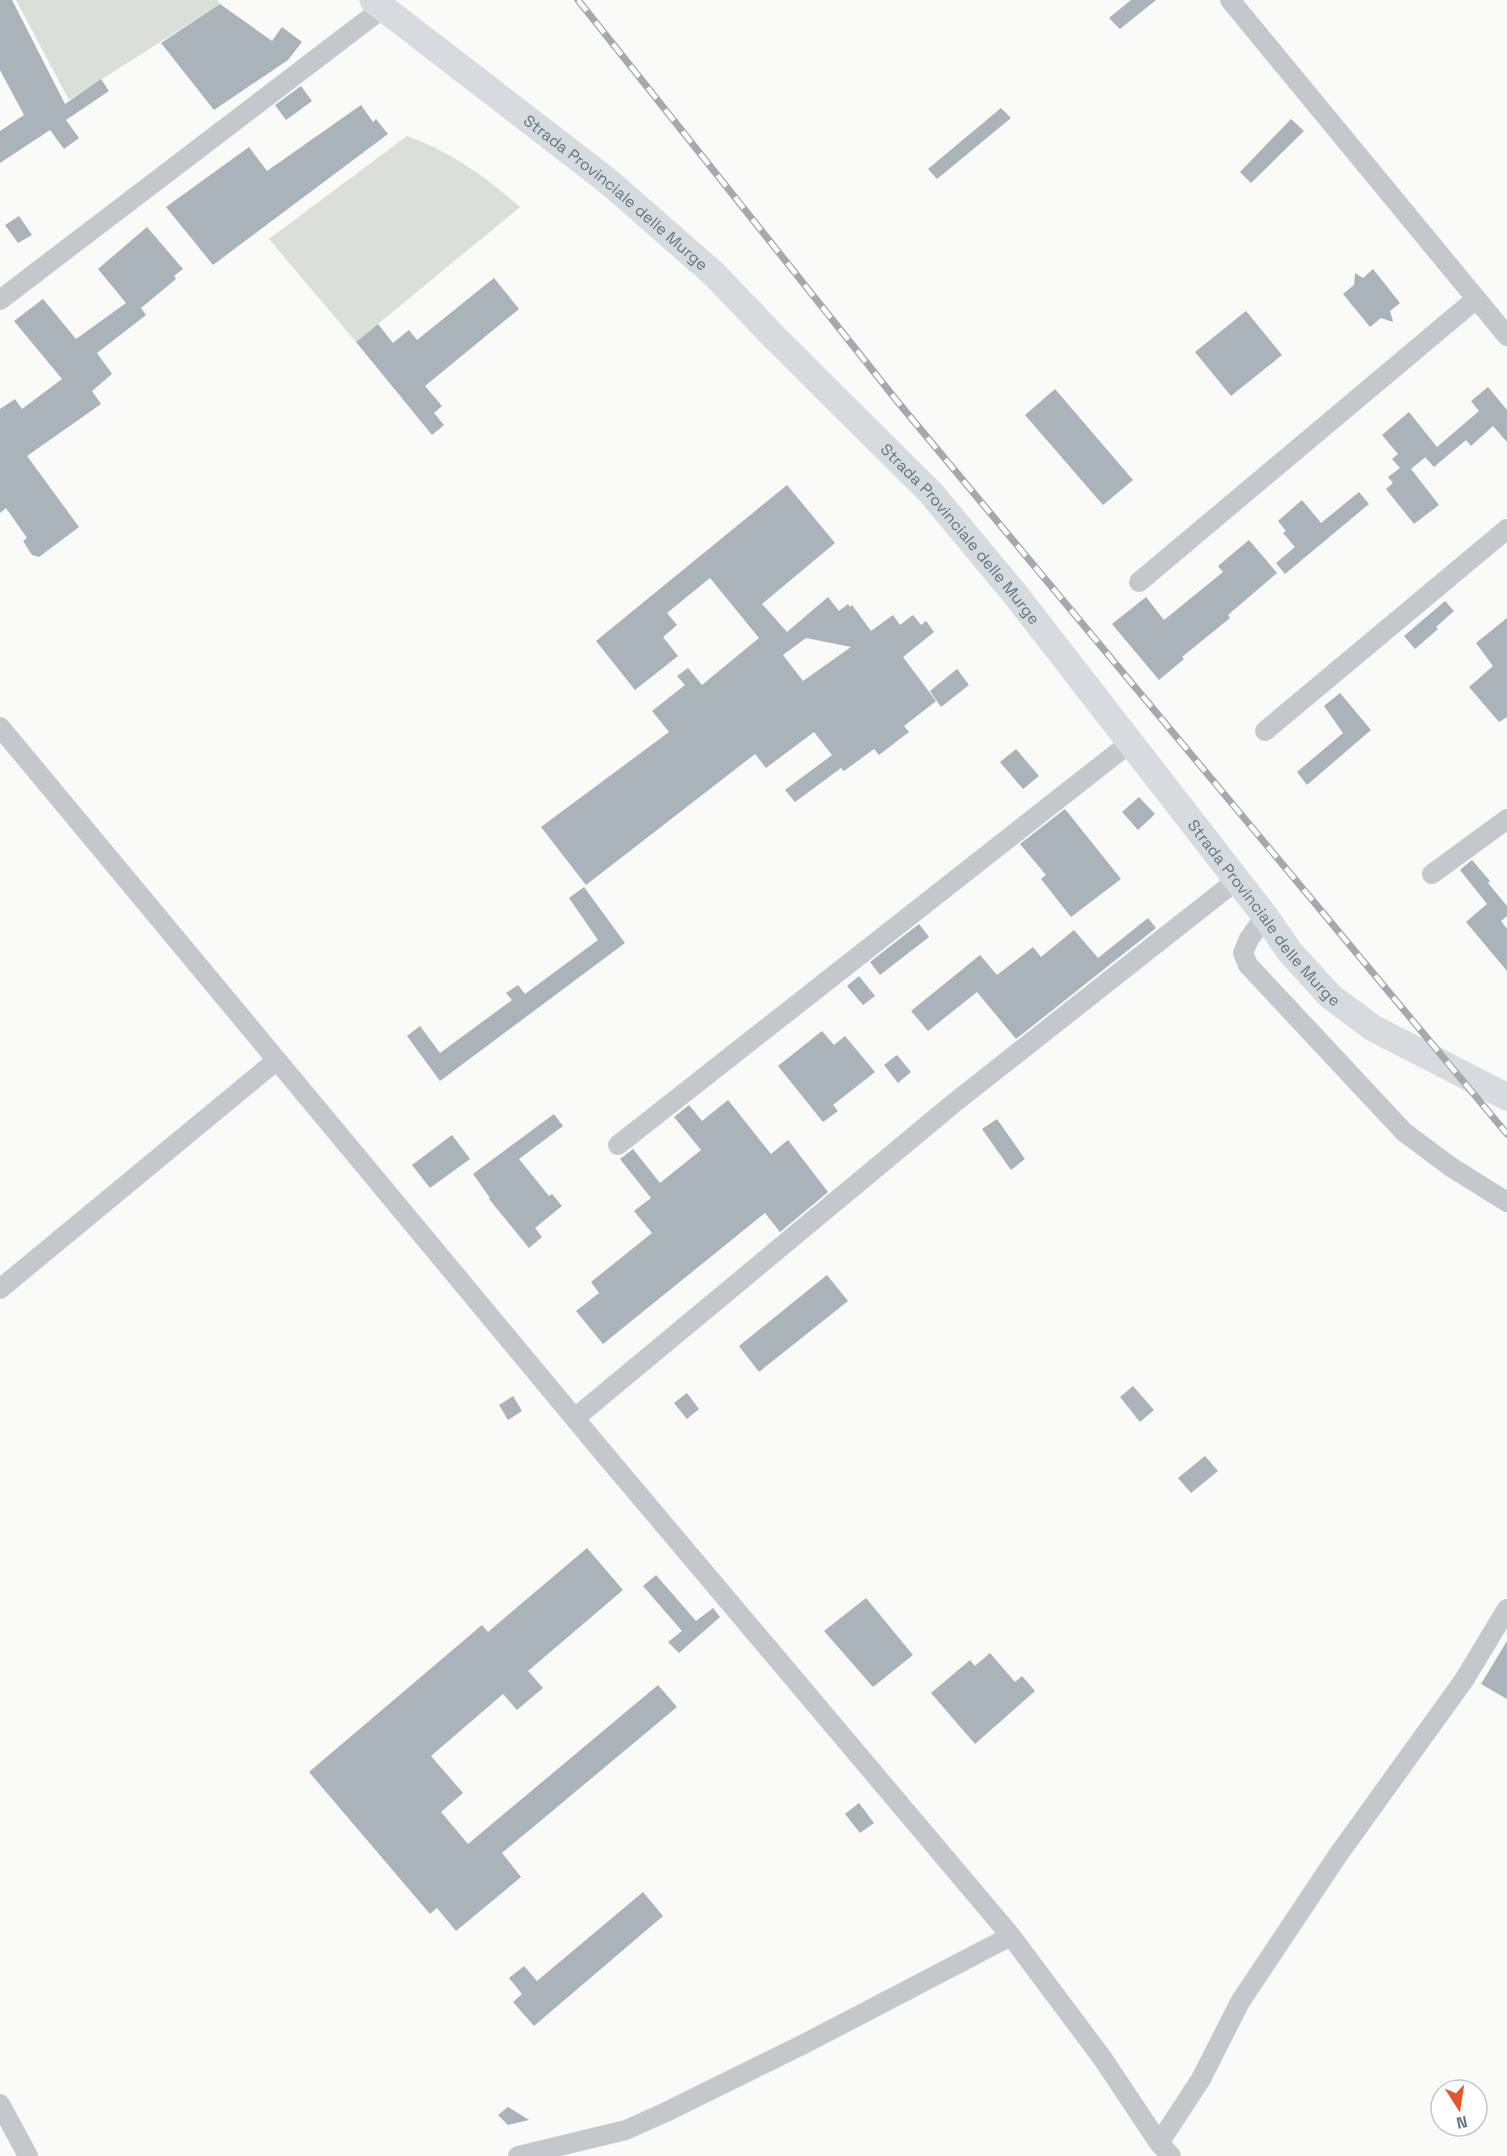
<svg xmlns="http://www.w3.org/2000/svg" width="1507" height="2156" font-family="'Space Grotesk',sans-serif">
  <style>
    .green { fill: #dadfd7 }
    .building { fill: #aab3b9; fill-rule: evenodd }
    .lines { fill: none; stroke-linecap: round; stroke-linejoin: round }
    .street { stroke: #c3c8cc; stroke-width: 20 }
    .secondary { stroke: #d6dbdf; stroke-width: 27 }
    .rail-casing { stroke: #a2aab0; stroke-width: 7 }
    .rail { stroke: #fff; stroke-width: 4.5; stroke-dasharray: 14; stroke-linecap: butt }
    .labels { text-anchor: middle; stroke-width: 6; stroke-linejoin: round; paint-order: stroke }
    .street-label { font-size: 16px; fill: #657683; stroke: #fff }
  </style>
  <rect width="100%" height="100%" fill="#fafaf8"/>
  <path class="green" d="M16 0H217L220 4 69 100Z
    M407 136C450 151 486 177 520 207L356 342 269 239Z"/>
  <path class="building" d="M0 0H12L65 104 101 79 109 91 66 120 79 138 64 149 50 130 0 163V131L24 115 0 70Z
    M1131 0H1156L1120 29 1109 18Z
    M220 4 272 41 282 27 302 42 288 60 214 110 161 43Z
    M301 86 312 101 286 120 275 105Z
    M361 105 373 122 376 119 388 134 213 265 166 207 249 147 267 171Z
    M1001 108 1011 118 937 179 928 169Z
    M1291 119 1304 131 1251 183 1240 172Z
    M19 216 32 235 18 243 5 225Z
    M147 227 183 269 174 276 176 279 141 308 146 315 97 353 112 374 92 391 101 404 27 456 79 527 39 557 32 555 23 541 27 538 6 508 0 513V409L15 399 22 409 62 379 14 321 43 299 76 339 126 303 98 269Z
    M1373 269 1400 303 1390 311 1393 322 1381 318 1370 327 1343 294 1354 285 1355 273 1363 278Z
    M494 278 519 309 425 386 442 406 434 413 444 425 432 435 356 342 378 324 393 343 409 330 417 340Z
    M1246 311 1282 355 1231 396 1195 352Z
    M1488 387 1507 410V442L1493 426 1471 446 1466 440 1434 467 1425 457 1428 455 1411 469 1439 505 1414 524 1386 489 1393 483 1388 477 1400 468 1392 459 1398 454 1382 435 1409 412 1437 447 1479 411 1471 401Z
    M1055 389 1133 480 1103 505 1025 415Z
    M787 485 835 543 762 604 787 632 828 597 839 611 848 604 850 607 852 605 871 631 893 615 900 625 913 615 921 625 926 621 934 632 903 657 936 701 904 726 909 732 879 755 874 749 844 771 841 768 795 802 785 790 832 755 814 732 766 768 755 754 586 885 541 827 669 732 652 711 685 685 677 676 688 668 702 685 759 638 710 578 667 613 677 625 663 637 678 656 635 690 596 641ZM806 638 851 647 803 681 783 655Z
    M1359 492 1369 504 1285 574 1276 563 1295 547 1283 533 1286 531 1278 521 1302 500 1321 523Z
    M1249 540 1277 573 1228 615 1230 618 1182 657 1184 659 1159 680 1112 624 1146 597 1164 620 1223 572 1218 566Z
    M1445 601 1454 611 1436 627 1438 629 1415 649 1404 636Z
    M1507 618V717L1499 722 1469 687 1493 666 1476 643Z
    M957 669 969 685 941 707 930 691Z
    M1340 693 1371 730 1307 785 1297 772 1343 733 1324 706Z
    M1016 749 1039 776 1023 789 1000 762Z
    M1139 797 1155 814 1138 830 1122 812Z
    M1065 809 1121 879 1071 917 1041 879 1046 875 1020 844Z
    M1472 860 1490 881 1488 883 1507 906V916L1501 921 1507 929V971L1466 922 1487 904 1460 870Z
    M584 887 625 943 440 1081 407 1036 420 1026 440 1053 512 1000 506 993 518 985 525 994 598 940 569 898Z
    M1148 918 1156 928 1016 1039 977 992 928 1031 911 1011 980 955 997 975 1033 947 1041 957 1074 930 1098 958Z
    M919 924 929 937 880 975 870 962Z
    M859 976 875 996 863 1005 847 986Z
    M822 1031 834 1045 845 1036 875 1072 833 1105 838 1111 823 1122 778 1066Z
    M897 1055 911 1072 898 1083 884 1065Z
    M728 1100 771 1154 788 1140 828 1192 780 1232 765 1213 603 1344 576 1311 599 1293 591 1282 652 1233 634 1211 651 1198 620 1159 633 1149 660 1183 701 1150 674 1117 689 1105 702 1121Z
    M554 1114 563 1126 519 1159 549 1196 552 1194 562 1206 535 1228 542 1237 529 1248 489 1199 490 1198 473 1174Z
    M997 1119 1025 1159 1011 1170 982 1129Z
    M452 1135 470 1159 430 1188 412 1165Z
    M827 1275 848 1301 759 1372 739 1346Z
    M1133 1386 1154 1410 1140 1422 1120 1397Z
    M687 1393 699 1409 687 1419 674 1403Z
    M513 1396 522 1411 508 1420 499 1405Z
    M1205 1456 1218 1471 1191 1493 1178 1478Z
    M587 1548 623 1590 528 1671 543 1688 517 1710 503 1694 431 1756 463 1793 441 1812 468 1844 658 1685 677 1707 502 1853 521 1877 456 1931 437 1908 430 1914 309 1772 482 1625 488 1632Z
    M656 1575 696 1621 713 1608 720 1617 679 1653 668 1642 682 1631 643 1586Z
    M866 1598 913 1655 873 1687 824 1631Z
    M1507 1641V1699L1481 1684Z
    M990 1653 1015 1682 1022 1676 1035 1691 975 1744 931 1693 970 1660 975 1666Z
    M859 1803 874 1823 860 1833 845 1814Z
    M643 1892 663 1916 534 2026 513 2002 522 1994 509 1978 524 1966 537 1981Z
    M508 2107 529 2120 508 2125 498 2115Z"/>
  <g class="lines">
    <path class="street" d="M1230 0 1507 336
      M0 300 383 8
      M1139 582 1476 299
      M0 727 601 1450 1011 1936 1103 2059 1159 2143 1171 2156
      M1265 731 1507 529
      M1432 874 1507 819
      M1265 916 1249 939 1243 953 1248 965 1404 1132 1451 1167 1507 1202
      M618 1145 1131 742
      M0 1289 277 1060
      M575 1418 954 1103 1237 880
      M0 2104 28 2156
      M1159 2143 1201 2079 1240 2002 1338 1855 1464 1680 1507 1609
      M518 2156 626 2130 666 2112 804 2044 1011 1936"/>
    <path class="secondary" id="s1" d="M373 0 609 182 715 275 775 338 931 493 1015 594 1265 916 1290 952 1330 996 1373 1028 1507 1097"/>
    <g class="rail-casing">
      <path id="rail" d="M578 0 897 401 1507 1134"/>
    </g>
    <use href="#rail" class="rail"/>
  </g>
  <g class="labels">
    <g class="street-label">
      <text dy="6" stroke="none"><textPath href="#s1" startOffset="310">Strada Provinciale delle Murge</textPath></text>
      <text dy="6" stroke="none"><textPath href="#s1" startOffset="796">Strada Provinciale delle Murge</textPath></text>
      <text dy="6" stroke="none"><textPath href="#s1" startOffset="1282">Strada Provinciale delle Murge</textPath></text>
    </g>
  </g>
  <g transform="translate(1459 2108) rotate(168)"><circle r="28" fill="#ffffff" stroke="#c1c8cd" stroke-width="1.5"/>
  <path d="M0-4.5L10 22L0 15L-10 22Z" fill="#e4572e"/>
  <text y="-9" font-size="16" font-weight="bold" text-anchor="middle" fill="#657683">N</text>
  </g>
</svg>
